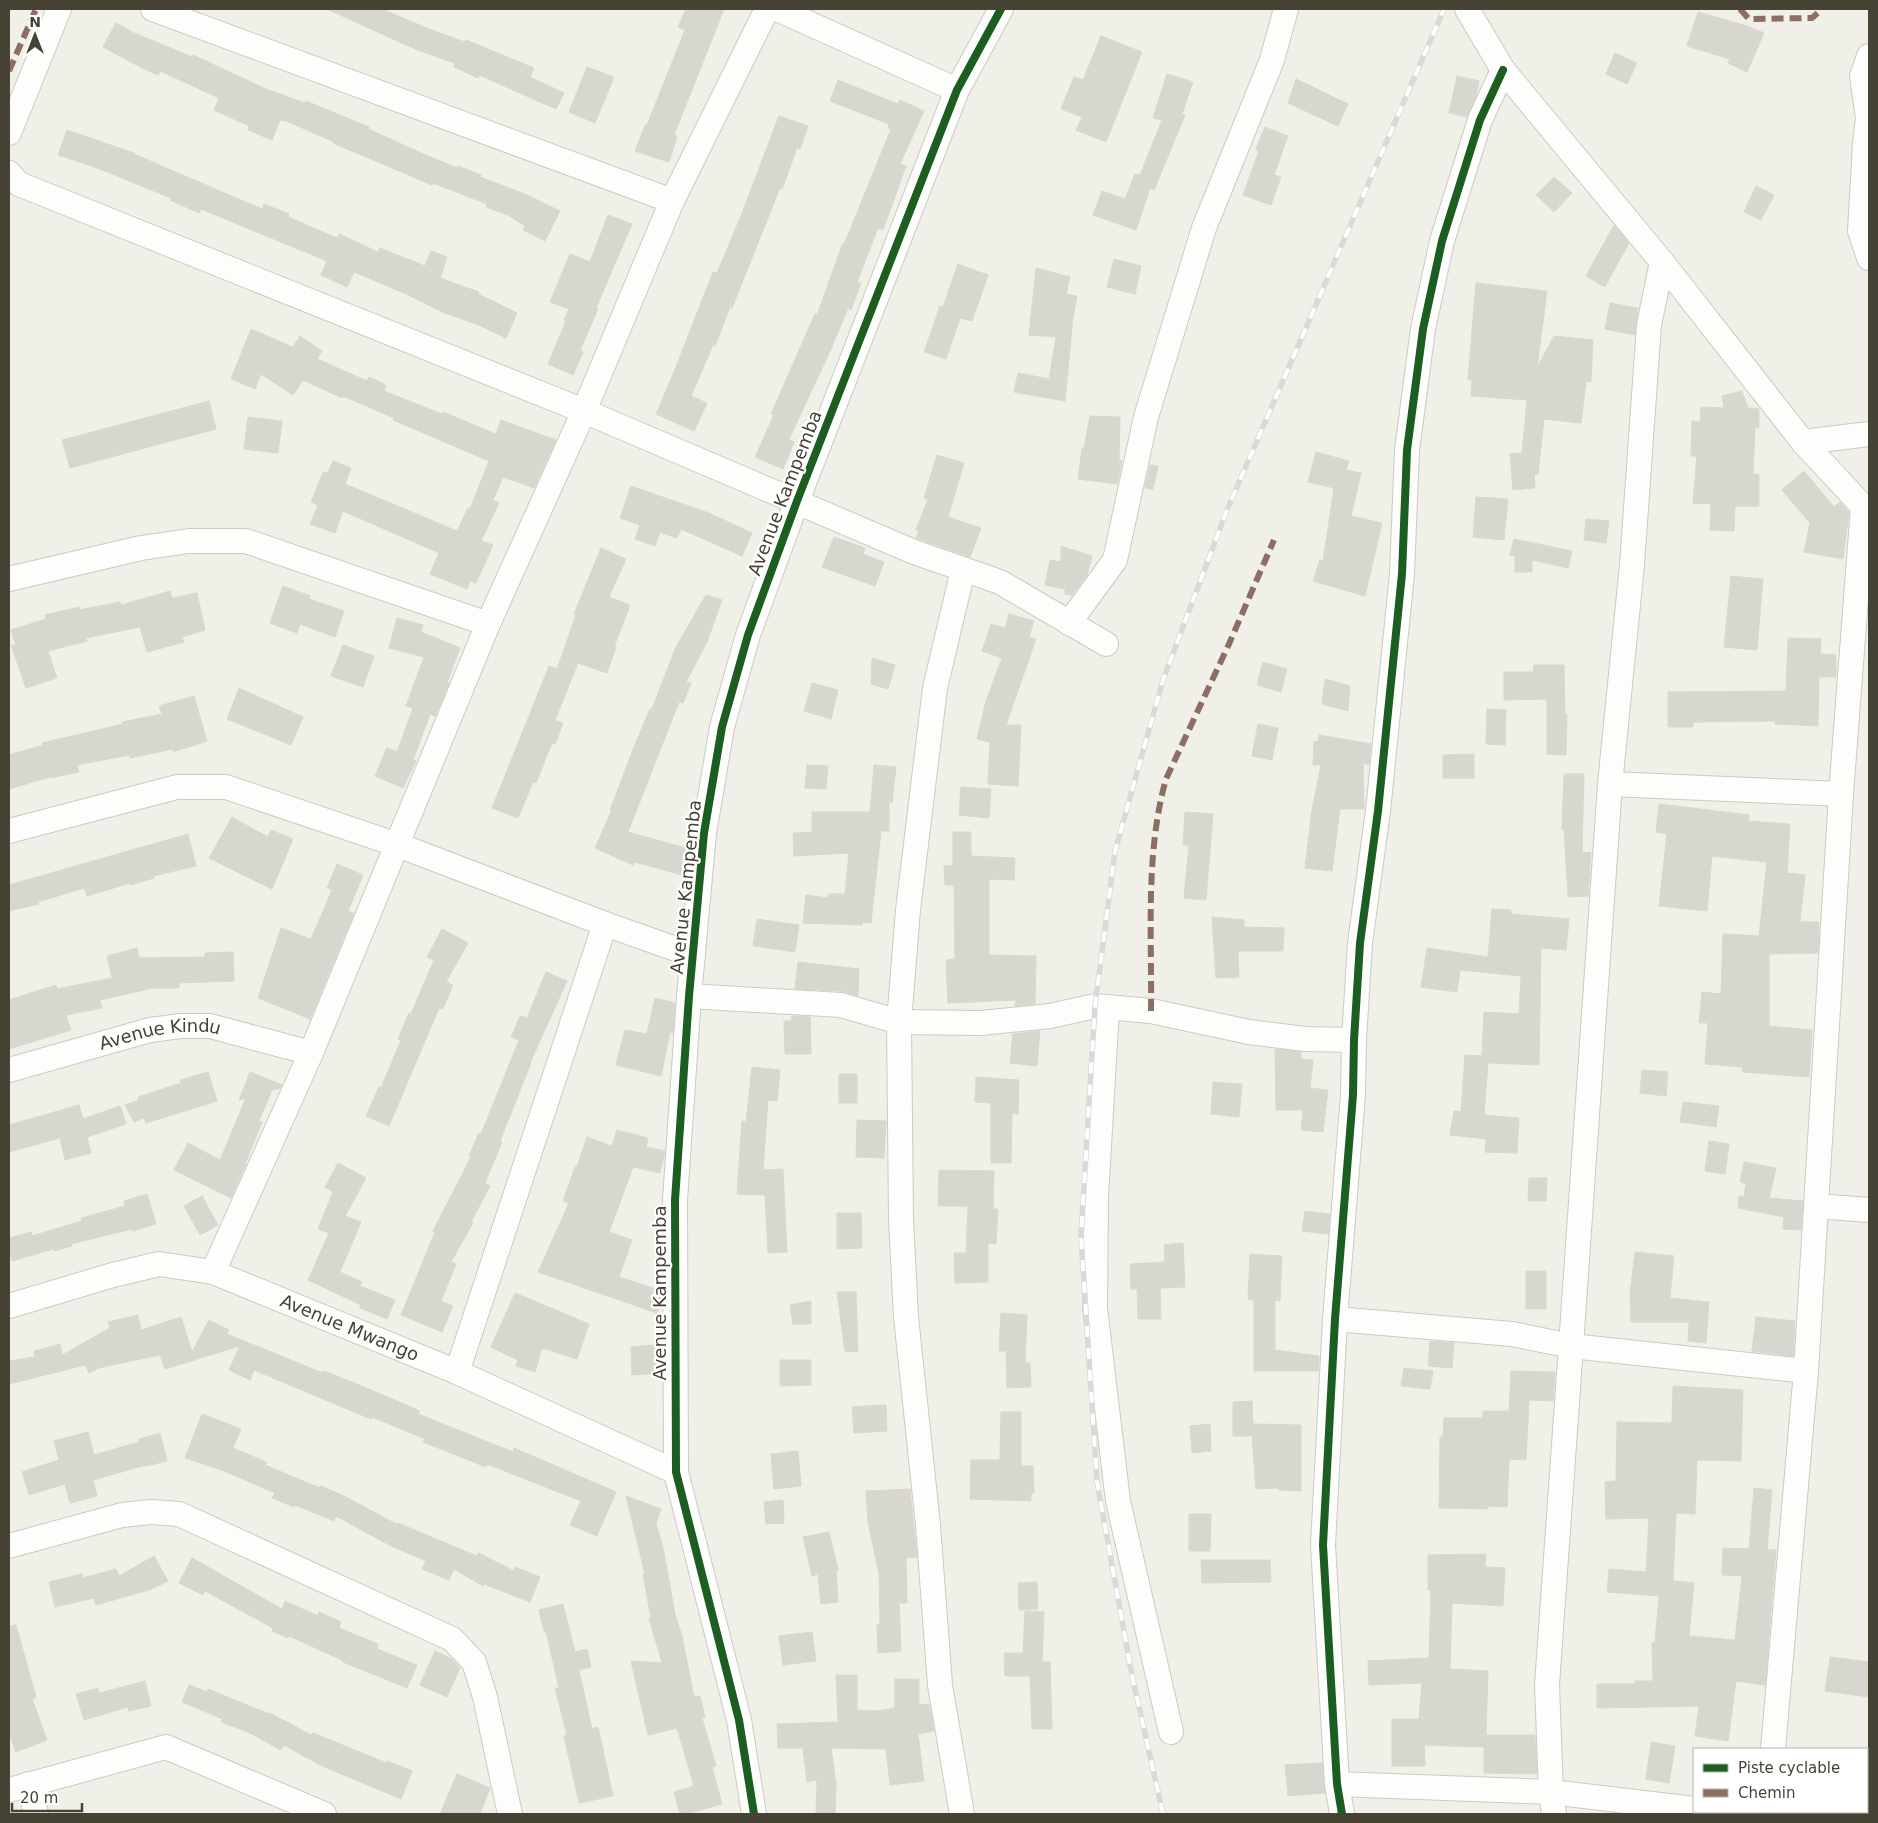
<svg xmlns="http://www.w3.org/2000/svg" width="1878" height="1823" font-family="'DejaVu Sans',sans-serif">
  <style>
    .building { fill: #d8d7cf; stroke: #d9d7ce }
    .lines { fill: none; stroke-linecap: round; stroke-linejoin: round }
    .minor-casing { stroke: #cccac3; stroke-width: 26 }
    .minor { stroke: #fdfdfc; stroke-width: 24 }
    .rail-casing { stroke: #d9d9d8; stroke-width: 5.5 }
    .rail { stroke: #fff; stroke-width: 4; stroke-dasharray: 11; stroke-linecap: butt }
    .quiet { stroke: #8d6e63; stroke-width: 6; stroke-dasharray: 12 6; stroke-linecap: butt }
    .cycleway-casing { stroke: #fff; stroke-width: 11 }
    .cycleway { stroke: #1b5e20; stroke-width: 8 }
    .labels { text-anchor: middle; stroke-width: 4.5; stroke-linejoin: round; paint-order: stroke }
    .street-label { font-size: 18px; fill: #474334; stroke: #fff }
  </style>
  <rect width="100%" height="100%" fill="#f0efe8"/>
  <path class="building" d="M327 9H382L429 29 465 42 466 40 534 68 530 77 564 93 556 109 479 75 478 78 454 67 455 63 417 50Z
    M686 9H724L674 135 677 136 669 162 635 151 645 125H647L685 30 678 27Z
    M1698 12 1747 26 1764 33 1747 72 1728 63 1730 59 1687 46Z
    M116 23 134 33 192 57 193 55 266 89 305 103 306 101 369 127 368 129 419 152 457 168 458 166 481 175 480 177 525 194 560 211 545 241 523 230 525 226 508 215 486 207 487 204 433 183 432 185 333 143 334 142 284 120 283 121 280 120 272 140 248 130 249 126 214 110 219 98 160 71 158 75 144 69 103 47Z
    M1101 36 1142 52 1106 142 1076 130 1082 117 1061 109 1074 77 1083 80Z
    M1615 53 1637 63 1627 84 1606 74Z
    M587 67 614 77 595 123 569 112Z
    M1167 74 1193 82 1182 114 1185 115 1154 190 1150 188 1136 230 1093 215 1102 191 1125 199 1135 174 1140 175 1162 120 1153 118Z
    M1457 76 1479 81 1476 96 1467 117 1449 113Z
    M1296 79 1348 104 1338 126 1288 103Z
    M838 80 898 104 900 100 924 111 900 164 906 166 883 230 878 228 857 282 861 283 851 310 848 308 831 349 789 439 794 442 783 469 755 457 774 415 771 414 815 314 817 315 843 243 844 244 848 235 891 129 888 128 889 124 830 101Z
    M779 116 808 126 800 149 797 148 782 189 780 188 732 308 730 307 715 346 713 345 691 396 707 403 694 431 656 414 674 372 713 272 717 273 741 216Z
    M1265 127 1288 136 1274 175 1281 177 1271 205 1243 195 1259 151 1256 149Z
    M67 130 134 153V154L262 209 264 204 289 214 288 217 337 238 339 234 378 252 380 248 425 266 431 251 447 257 440 278 479 292 478 294 517 313 506 338 479 325 442 312 406 294 354 272 347 287 321 275 327 261 201 209 199 213 170 200 171 198 100 169 58 155Z
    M1554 177 1572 193 1554 212 1536 195Z
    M1756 186 1774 195 1761 220 1744 212Z
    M608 215 632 224 596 308 598 309 580 350 583 352 573 375 548 364 566 321 564 320 569 309 550 302 570 254 590 262Z
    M1614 225 1629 243 1605 287 1586 276Z
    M1114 259 1141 266 1135 294 1107 287Z
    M958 264 988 275 972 321 960 318 946 359 924 352 940 306 943 307Z
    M1036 268 1070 277 1066 294 1077 296 1073 317 1065 401 1014 392 1018 373 1049 379 1056 337 1029 335Z
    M1476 283 1547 291 1537 368 1554 336 1593 340 1591 382 1586 381 1581 423 1544 419 1538 474H1534L1535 488 1513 490 1510 454 1522 453 1527 400 1471 396 1472 380H1468Z
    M1610 303 1638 308 1635 335 1605 329Z
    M251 329 293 347 300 336 322 351 317 359 367 381 369 377 386 385 384 391 442 414 443 412 496 434 501 420 556 440 534 488 503 477 493 500 499 503 481 541 493 545 476 583 470 581 467 589 430 574 439 553 343 511 335 533 310 524 318 505 311 502 323 472 328 473 333 461 351 468 345 484 457 531 468 508 470 509 489 461 393 420 394 418 343 396 342 398 303 380 293 395 261 374 255 389 231 379Z
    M1742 391 1748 408 1759 409V428L1755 427 1753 474H1759V506H1735L1734 531 1710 530 1711 504 1693 503 1697 456H1691L1692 421 1700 422 1701 407 1724 408 1722 396Z
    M209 401 216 429 70 468 62 440Z
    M1090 416 1120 417 1119 460 1122 461 1117 484 1078 479 1082 448H1084Z
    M248 417 282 421 278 453 244 449Z
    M1316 452 1349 461 1346 470 1361 473 1351 516 1382 523 1365 596 1313 581 1320 560 1323 561 1334 488 1308 482Z
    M937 455 964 463 948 517 981 528 970 557 916 538 919 532 916 530 928 499 924 498Z
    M1150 465 1158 466 1153 489 1145 488Z
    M1804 471 1834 507 1840 502 1849 512 1843 559 1804 552 1810 523 1782 490Z
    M631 486 709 513 752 533 742 556 681 529 677 538 660 532 655 546 635 539 640 525 620 518Z
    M1476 497 1508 499 1504 540 1473 537Z
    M1586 519 1609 521 1606 543 1584 540Z
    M834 537 865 548 863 554 884 562 875 586 822 567Z
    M1514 539 1572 551 1568 568 1532 560V572H1515V556L1510 555Z
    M1061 546 1092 556 1087 575 1072 595 1065 594V589L1045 585 1050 560 1061 562Z
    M601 548 626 559 609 597 630 605 614 647H616L607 673 578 663 555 720 563 723 555 744 552 743 536 783 533 782 518 818 492 808 549 666 557 669 576 615 574 614Z
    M1731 576 1763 579 1757 650 1724 647Z
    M283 586 310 596 309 599 344 611 335 637 300 624 297 633 270 623Z
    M170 591 172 598 197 593 205 630 182 637 184 642 147 652 140 627 86 638 87 641 48 651 57 678 26 688 11 645H16L11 630 46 619 45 615 79 607V610L120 602 121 605Z
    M706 595 722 600 707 642 686 682 691 683 683 703 679 702 628 832 689 849 682 875 635 862 633 865 595 848 612 810H610L634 747 650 709H652L676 647Z
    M1009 614 1034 621 1029 637 1036 639 1006 725H1021L1018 786 988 784 990 742 977 739 986 701 1002 658 982 651 991 624 1005 628Z
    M397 618 423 625 421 632 460 648 447 683H449L435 716 430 714 413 760 416 761 403 788 375 776 387 748 397 752 413 708 406 706 424 657 389 648Z
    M1788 638 1821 639 1820 654 1836 655V677H1819L1818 726 1775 724V721L1693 722V727H1668V692L1786 691Z
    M343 645 374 656 363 687 331 676Z
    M872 658 895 665 888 689 871 684Z
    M1263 662 1287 669 1281 692 1257 685Z
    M1534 665H1564L1565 714H1567L1566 755 1547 754V699L1504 700V672H1533Z
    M1325 679 1350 686 1348 711 1322 704Z
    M812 683 838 690 831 719 804 711Z
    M239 688 303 717 291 745 227 719Z
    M194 696 207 741 173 752V749L130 758 129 755 77 765 79 772 51 778 50 777 9 789V755L43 745 42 743 123 724 122 722 162 714 159 706Z
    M1487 709 1506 710 1505 745 1486 744Z
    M1258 724 1278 728 1272 760 1252 756Z
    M1319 735 1371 744 1369 765 1363 763 1364 809H1340L1332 871 1305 868 1312 810 1321 765H1313L1314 741 1318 742Z
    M1474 754V778H1443V755Z
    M807 765 828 766 826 789 805 788Z
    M874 765 896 767 892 803 889 802V831H881L871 923 863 922 862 925 803 923 806 895 828 898V894H845L849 853 794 856 793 833 812 832V812H870Z
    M1564 774H1584L1582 853 1591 852 1588 896 1568 897 1564 829H1562Z
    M961 787 991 789 989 818 959 815Z
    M1659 804 1749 815 1748 821 1790 824 1787 873 1805 875 1800 922H1819L1818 953 1769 954V1026L1812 1030 1809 1077 1742 1072 1743 1067 1705 1064 1708 1023H1699L1702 992 1721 994 1723 934 1759 936 1767 862 1712 856 1707 911 1659 906 1667 834 1656 832Z
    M1185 812 1213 814 1206 900 1184 898 1189 845H1183Z
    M232 817 268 837 271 830 293 839 272 889 209 858Z
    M953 832H971V856L1015 858 1014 880 989 879V955L1036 956 1035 1004 1015 1006 1016 1000 948 1003 946 960 955 959 954 885H945L944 866H953Z
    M188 834 196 866 153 876 154 878 131 885 130 883 87 896 84 888 38 902 39 904 9 911V885Z
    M337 864 363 875 348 911 354 913 310 1019 258 998 281 928 311 939 332 890 327 888Z
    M1492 909 1511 910V914L1569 919 1566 950 1541 948 1539 1065 1488 1063 1484 1115 1519 1118 1517 1153 1485 1152 1486 1139 1450 1135 1454 1111 1461 1112 1465 1055 1482 1056 1484 1012 1519 1014 1521 976 1460 970 1457 992 1421 987 1427 948 1488 957Z
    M1212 917 1244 920V927L1284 928 1283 951H1238L1239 977 1216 978Z
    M757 919 799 925 795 952 753 946Z
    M442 929 468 943 446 982 453 985 443 1009 439 1008 389 1126 366 1116 379 1087 381 1088 401 1040 398 1039 409 1013 411 1014 434 960 427 957Z
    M137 948 139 958 205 957V953L233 952 234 981 179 983V988H153L100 1000 102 1008 66 1015 71 1030 9 1049V1000L56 985 57 989 112 978 107 956Z
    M798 962 859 969 858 996 842 991 795 989Z
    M546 972 567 981 530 1063H531L500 1141 502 1142 485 1183 490 1186 471 1222 473 1223 451 1262 456 1264 441 1301 453 1306 442 1332 401 1315 435 1232 433 1231 471 1157 469 1156 479 1133 481 1134 503 1080 519 1040 511 1037 520 1016 527 1018Z
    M655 998 675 1003 673 1033 670 1032 661 1076 616 1065 625 1030 647 1034Z
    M792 1016 810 1017 811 1054H785L784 1021H791Z
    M1040 1031 1037 1066 1010 1063 1013 1034Z
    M1275 1049 1301 1052V1059L1313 1060 1310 1088 1328 1090 1323 1132 1301 1130 1303 1110H1276Z
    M752 1067 780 1070 777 1101 768 1100 763 1170 783 1169 787 1252 768 1253 765 1195 737 1194 742 1121 746 1122Z
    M1642 1070 1668 1072 1666 1096 1640 1093Z
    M208 1072 217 1101 146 1123 144 1118 134 1122 125 1105 139 1100 138 1097 181 1083 180 1080Z
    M250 1072 282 1085 280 1088 272 1090 259 1121 262 1122 245 1164H246L231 1198 174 1170 188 1143 220 1160 246 1098 239 1100Z
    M839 1074H857V1103H839Z
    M976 1077 1019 1080 1018 1114 1012 1113 1011 1163H991V1103L975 1102Z
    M1213 1082 1242 1084 1239 1117 1211 1114Z
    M1683 1102 1719 1106 1716 1127 1680 1122Z
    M79 1105 83 1119 120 1106 126 1124 87 1137 91 1153 65 1160 60 1138 9 1152V1125Z
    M857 1120 886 1121 884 1158 856 1157Z
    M617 1130 648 1138 646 1147 665 1151 660 1173 633 1167 609 1232 632 1240 619 1277 662 1291V1300L657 1313 538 1272 569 1203 563 1201 575 1167H577L587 1137 612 1146Z
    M1709 1141 1729 1144 1725 1174 1705 1171Z
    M1744 1162 1776 1168 1769 1198 1803 1201 1801 1230 1783 1229 1784 1217 1738 1208 1739 1196 1744 1197 1746 1184 1740 1182Z
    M338 1163 366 1178 345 1216 361 1222 340 1272 362 1282 360 1286 395 1300 387 1319 360 1308 361 1305 308 1280 329 1233 318 1229 333 1192 325 1187Z
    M939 1170 994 1171 993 1209H998L996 1244 988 1243V1282L955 1283 954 1253H966L968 1206H938Z
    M1529 1178H1547L1546 1201H1528Z
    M147 1194 156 1224 133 1231 132 1229 71 1244 72 1246 54 1251 53 1249 12 1261 9 1252V1238L31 1232 32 1236 82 1221 81 1218 125 1206 124 1201Z
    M202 1196 218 1225 200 1235 184 1206Z
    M1305 1211 1330 1214 1328 1234 1302 1231Z
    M837 1213H861L862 1248 837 1249Z
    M1183 1243 1185 1287 1160 1288 1161 1319H1138L1137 1289H1131L1130 1264 1165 1262 1164 1245Z
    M1635 1252 1674 1256 1670 1298 1709 1302 1706 1343 1688 1341 1689 1322H1631L1630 1294Z
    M1250 1254 1282 1256 1280 1301 1275 1300V1350L1319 1356 1318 1371H1254V1300L1248 1299Z
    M1526 1271H1546V1309H1526Z
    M837 1292H856L858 1351 845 1352Z
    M515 1293 589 1324 577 1359 542 1348 535 1372 516 1366 518 1360 491 1347Z
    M811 1301V1324H793L790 1305Z
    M1001 1313 1027 1315 1025 1363H1030L1031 1387 1007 1388 1006 1351H999Z
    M138 1315 141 1330 181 1317 192 1352 209 1320 229 1330 227 1334 323 1373 324 1371 362 1386 420 1411 418 1414 513 1452 514 1448 616 1492 597 1536 570 1525 581 1501 487 1464 486 1467 441 1449 423 1442 425 1439 372 1417 371 1419 254 1370 250 1380 229 1370 240 1346 165 1369 160 1355 98 1368 89 1373 85 1365 9 1384V1361L35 1357 34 1351 60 1344 62 1355 110 1328 108 1322Z
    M1756 1317 1795 1321 1793 1356 1752 1351Z
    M1430 1341 1454 1343 1452 1368 1428 1366Z
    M656 1345 657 1373 632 1375 631 1347Z
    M780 1360H811V1385L780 1386Z
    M1404 1368 1433 1371 1430 1389 1401 1386Z
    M1511 1371 1555 1372 1553 1401 1529 1400 1526 1460 1509 1459 1507 1507 1488 1506V1509L1439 1508 1440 1437H1443L1444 1418H1483V1411H1509Z
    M1673 1386 1743 1390 1741 1461 1697 1460 1695 1514 1676 1513 1673 1581 1694 1583 1689 1636 1735 1640 1742 1576 1722 1575 1723 1548 1749 1549 1754 1488 1772 1490 1767 1550H1776L1765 1685 1736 1681 1728 1741 1695 1736 1699 1706 1597 1708V1684H1635V1681H1653L1652 1643 1655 1642 1659 1596 1607 1592 1609 1569 1646 1572 1649 1518 1606 1519 1605 1482 1616 1481 1617 1422 1672 1423Z
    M1252 1401 1253 1424 1301 1425V1491L1279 1490V1488L1256 1489 1252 1436H1233V1402Z
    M886 1405 887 1431 854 1433 852 1407Z
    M1001 1412H1021V1466H1033L1034 1493H1031V1501L970 1499 971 1460H1000Z
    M202 1414 241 1429 233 1448 266 1462 265 1465 320 1488 321 1486 344 1496 398 1525V1523L477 1556 479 1553 514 1571 515 1567 540 1577 530 1602 484 1584 483 1586 454 1569 449 1580 422 1569 426 1561 391 1546 336 1516 334 1521 295 1505 294 1507 272 1498 275 1493 224 1471 185 1458Z
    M1210 1424 1211 1451 1192 1453 1190 1426Z
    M88 1432 94 1455 139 1442V1439L160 1433 167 1461 146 1466V1465L93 1480 97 1496 70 1503 65 1484 29 1495 22 1472 59 1460 54 1441Z
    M798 1451 801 1486 774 1489 771 1454Z
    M910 1489 917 1557 906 1558 907 1603H899L901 1651 878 1653 877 1625H880L879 1574 868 1522 866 1491Z
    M626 1496 661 1509 656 1523 664 1552 675 1615 682 1636 694 1697 700 1696 705 1717 702 1718 716 1766 712 1767 722 1804 686 1814H680L674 1792 694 1786 677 1728 648 1735 631 1661 662 1663 649 1618H651L643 1574H645Z
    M783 1500 784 1523 766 1524 764 1502Z
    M1189 1514H1211L1210 1551H1189Z
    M829 1532 838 1570H836L838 1602 821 1604 818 1574 812 1576 803 1537Z
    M1486 1554 1485 1567 1505 1568 1503 1606 1452 1603 1450 1669 1488 1671 1486 1735H1535L1537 1774 1484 1773V1747L1424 1745 1425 1766H1392V1719H1419L1422 1683 1369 1685 1368 1661 1429 1658 1431 1590H1428V1555Z
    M154 1556 168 1581 152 1589 96 1605 94 1598 55 1607 49 1582 82 1574 83 1578 116 1569 119 1576Z
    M192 1558 282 1609 285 1601 318 1616 319 1612 341 1622 339 1628 378 1644 377 1649 417 1665 407 1688 343 1662 344 1661 289 1636 288 1638 272 1631 273 1628 205 1591 203 1595 179 1583Z
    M1201 1560H1270L1271 1582 1202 1583Z
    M1037 1582 1038 1609 1019 1610 1018 1583Z
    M563 1604 575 1652 587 1649 591 1667 579 1670 592 1729 598 1727 613 1796 579 1803 564 1736 567 1735 555 1688H559L546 1631H544L539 1610Z
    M1025 1611 1044 1612 1042 1662H1050L1052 1729H1032L1030 1676H1005L1004 1653H1023Z
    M16 1625 36 1697 32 1699 47 1740 16 1752 9 1733V1626Z
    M812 1632 816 1661 783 1665 779 1636Z
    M435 1651 452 1659 460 1668 447 1697 420 1685Z
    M1830 1657 1869 1662V1697L1825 1691Z
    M836 1675H857V1710L877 1711 895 1708V1679H919V1705L929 1704 934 1731 918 1734 924 1781 890 1785 886 1749 831 1748 836 1784 835 1814H816L817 1780 807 1782 803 1748H778L777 1724 838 1722Z
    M145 1681 151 1706 129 1711 128 1707 84 1720 76 1694 98 1688 99 1693Z
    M189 1685 207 1692 208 1689 269 1714 270 1713 311 1735 313 1733 387 1763V1761L412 1771 401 1799 320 1765 284 1745 281 1750 248 1732 221 1722 223 1719 182 1702Z
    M1651 1742 1675 1746 1669 1783 1646 1779Z
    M1322 1763 1325 1793 1288 1796 1285 1765Z
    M457 1774 490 1788 480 1814H440Z"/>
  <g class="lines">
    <g class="minor-casing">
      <g id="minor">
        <path d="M153 9 672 201"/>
        <path d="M777 9 957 90"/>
        <path d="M1467 9 1503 70 1662 262 1803 442 1869 513"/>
        <path d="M1869 56 1862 76 1868 118 1865 144 1860 231 1869 258"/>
        <path d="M9 133 59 9"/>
        <path d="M9 173 19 184 584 411 914 552 1000 582 1106 644"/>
        <path d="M1803 442 1869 434"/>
        <path d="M9 579 141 548 189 541H246L488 624"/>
        <path d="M1069 623 1115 560 1146 417 1204 228 1272 60 1286 9"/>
        <path d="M1610 784 1841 794"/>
        <path d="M9 831 177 787H226L398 845 605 924 693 955"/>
        <path d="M689 996 841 1005 899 1022 981 1023 1050 1016 1095 1006 1151 1011 1249 1032 1305 1039 1354 1040"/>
        <path d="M1107 1008 1096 1197 1095 1308 1118 1501 1171 1732"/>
        <path id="s1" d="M9 1070 150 1030 181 1026H210L311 1053"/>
        <path d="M1817 1206 1869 1210"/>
        <path d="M213 1272 311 1053 488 624 584 411 672 201 767 9"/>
        <path id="s2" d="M9 1306 113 1275 159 1264 213 1272 457 1372 676 1472"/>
        <path d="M1335 1319 1512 1334 1571 1346 1806 1371"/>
        <path d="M457 1372 605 924"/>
        <path d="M9 1546 122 1515 151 1512 179 1514 452 1639 474 1662 485 1697 510 1814"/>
        <path d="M1773 1749 1806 1371 1841 794 1863 507"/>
        <path d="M29 1784 36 1814"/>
        <path d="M1337 1784 1551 1792 1694 1809"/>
        <path d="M9 1790 166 1747 324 1814"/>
        <path d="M1719 1812 1740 1814"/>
        <path d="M754 1814 739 1720 676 1472 675 1200 689 996 704 833 722 727 748 635 797 501 957 90 1001 9"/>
        <path d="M962 1814 940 1685 928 1525 906 1317 901 1220 899 1022 908 910 935 688 963 570"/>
        <path d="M1342 1814 1337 1784 1323 1545 1335 1319 1353 1095 1354 1040 1360 943 1378 811 1402 574 1407 450 1423 329 1442 241 1480 120 1503 70"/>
        <path d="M1554 1814 1551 1792 1547 1685 1571 1346 1610 784 1632 565 1649 325 1662 262"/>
        <path d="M1767 1814V1812"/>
      </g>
    </g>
    <use href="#minor" class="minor"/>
    <g class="rail-casing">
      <path id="rail" d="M1163 1814 1132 1676 1097 1482 1081 1236 1095 1006 1115 851 1163 680 1227 510 1444 9"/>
    </g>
    <use href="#rail" class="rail"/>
    <path class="quiet" d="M1740 9 1749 19 1812 18 1822 9
      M9 71 36 9
      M1151 1011C1152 934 1145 854 1166 779L1229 644 1274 540"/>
    <g class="cycleway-casing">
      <path id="cycleway" d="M754 1814 739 1720 676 1472 675 1200 689 996 704 833 722 727 748 635 797 501 957 90 1001 9
        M1342 1814 1337 1784 1323 1545 1335 1319 1353 1095 1354 1040 1360 943 1378 811 1402 574 1407 450 1423 329 1442 241 1480 120 1503 70"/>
    </g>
    <use href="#cycleway" class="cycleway"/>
  </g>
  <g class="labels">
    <g class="street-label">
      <text transform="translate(785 493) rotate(-69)" y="6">Avenue Kampemba</text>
      <text transform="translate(686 887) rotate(-84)" y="6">Avenue Kampemba</text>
      <text dy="6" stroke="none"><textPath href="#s1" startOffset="156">Avenue Kindu</textPath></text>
      <text transform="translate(660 1293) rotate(-90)" y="6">Avenue Kampemba</text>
      <text dy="6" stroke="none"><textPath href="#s2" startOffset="358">Avenue Mwango</textPath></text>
    </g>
  </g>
  <rect width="1878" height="1823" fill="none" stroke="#474334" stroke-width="20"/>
  <rect x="1693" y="1748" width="175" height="65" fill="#ffffff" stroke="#b5b4ae"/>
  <rect x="1703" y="1764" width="25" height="8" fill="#1b5e20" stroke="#b5b4ae"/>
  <text x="1738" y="1773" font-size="15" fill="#474334">Piste cyclable</text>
  <rect x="1703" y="1789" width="25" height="8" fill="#8d6e63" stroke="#b5b4ae"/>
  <text x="1738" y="1798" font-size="15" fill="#474334">Chemin</text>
  <g transform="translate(35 35)" stroke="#ffffff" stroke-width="4" paint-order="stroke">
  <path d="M0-4L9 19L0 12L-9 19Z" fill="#474334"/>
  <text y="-8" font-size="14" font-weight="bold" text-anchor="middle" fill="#474334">N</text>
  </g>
  <path d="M12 1803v8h70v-8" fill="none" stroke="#474334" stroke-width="2.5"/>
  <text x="20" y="1803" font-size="15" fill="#474334" stroke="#ffffff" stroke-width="4" paint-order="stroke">20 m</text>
</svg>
